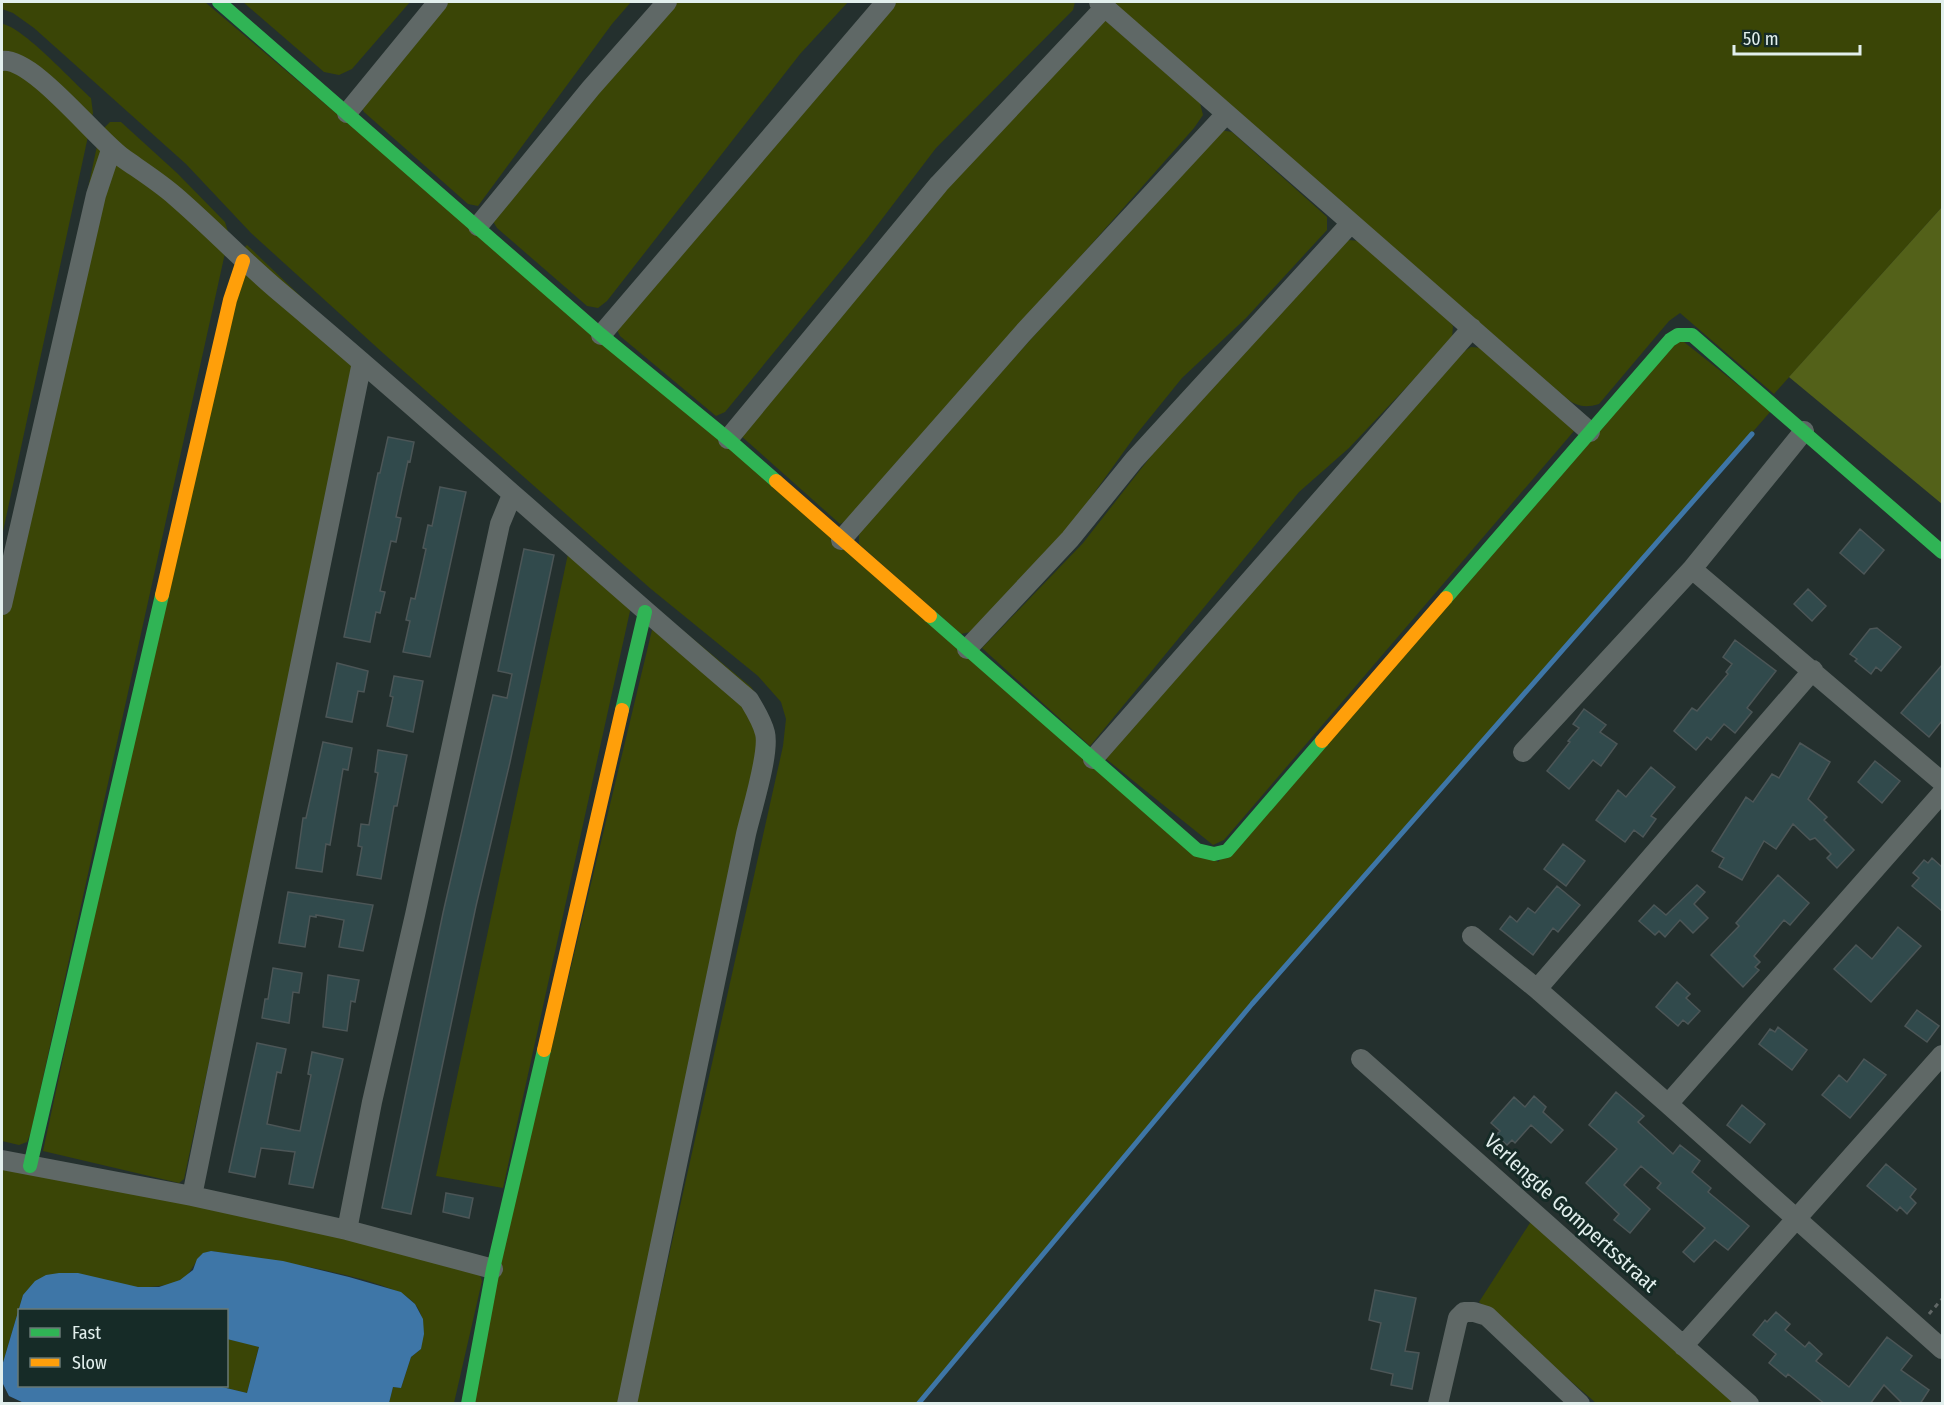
<svg xmlns="http://www.w3.org/2000/svg" width="1944" height="1405" font-family="'Fira Sans Condensed',sans-serif">
  <style>
    .green { fill: #3a4506 }
    .forest { fill: #536119 }
    .water { fill: #3e76a7; fill-rule: evenodd }
    .lines { fill: none; stroke-linecap: round; stroke-linejoin: round }
    .stream { stroke: #3e76a7; stroke-width: 5 }
    .building { fill: #314a4c; stroke: #4c5657; stroke-width: 1.5 }
    .path { stroke: #606766; stroke-width: 3; stroke-dasharray: 4.5 4.5; stroke-linecap: butt }
    .street { stroke: #5f6866; stroke-width: 20 }
    .fast { stroke: #30b455; stroke-width: 14 }
    .slow { stroke: #ff9f0a; stroke-width: 14 }
    .labels { text-anchor: middle; stroke-width: 6; stroke-linejoin: round; paint-order: stroke }
    .street-label { font-size: 21px; fill: #e2efed; stroke: #162b27 }
  </style>
  <rect width="100%" height="100%" fill="#24302e"/>
  <path class="green" d="M2 2H205L1218 862 1679 338 1771 411 1252 1004 918 1403H636L783 746 786 719 781 702 758 676 651 589 383 353 251 233 186 164 34 28 13 13 2 9Z
    M243 2H410L352 69 339 75 324 72Z
    M431 2H631L612 24 478 206 468 204 364 112 358 101Z
    M661 2H848L800 54 607 301 598 308 587 306 497 228 491 218Z
    M876 2H1075L1073 10 936 148 866 240 725 412 716 416 620 336 614 324Z
    M1111 2H1942V207L1774 394 1680 313 1669 321 1599 404C1576 411 1569 400 1552 386Z
    M1105 20 1200 103 1203 115 1194 128 848 520 840 524 740 435 936 183Z
    M2 24C22 26 73 82 91 98L93 113 2 536Z
    M110 122H121L177 173 225 222 229 235 31 1132 27 1142 19 1145 2 1141V591L100 132Z
    M1220 130 1232 132 1327 217V230L1246 318 1182 378 1135 436 1064 535 970 632 961 634 859 544V535L862 526Z
    M1348 240 1360 241 1443 314 1453 326 1452 339 1349 448 1299 492 1090 746 982 648 1083 543 1155 451Z
    M247 245 364 357 318 555 184 1179 179 1183 43 1151 237 255Z
    M1471 347 1483 348 1574 431 1224 840 1213 845 1105 758 1460 354Z
    M572 535 632 602 503 1188 436 1176Z
    M657 609 751 687 760 700 767 716 619 1403 466 1404Z
    M2 1156 475 1260 482 1281 454 1403H389L393 1387 401 1388 411 1357 421 1349C422 1333 426 1317 415 1304 394 1276 250 1257 211 1251 194 1255 194 1274 179 1281 162 1288 143 1287 124 1288 91 1290 57 1293 23 1295L2 1366Z
    M1537 1212 1754 1403H1596L1479 1302Z
    M227 1339 259 1346 247 1393 218 1386H226Z"/>
  <path class="forest" d="M1942 207V504L1789 377Z"/>
  <path class="water" d="M211 1251 283 1261 349 1277 401 1292 415 1304 423 1319 424 1334 421 1349 411 1357 401 1388 393 1387 389 1403 26 1404 9 1396 3 1384 2 1366 23 1295 35 1281 46 1275 59 1273H78L138 1287H159L180 1280 193 1270 197 1259 203 1253ZM20 1310H226L227 1339 259 1347 247 1393 218 1386H20Z"/>
  <g class="lines">
    <path class="stream" d="M918 1404 1252 1004 1752 434"/>
  </g>
  <path class="building" d="M388 437 414 442 410 462 408 461 396 517 401 518 396 542 391 541 380 591 385 592 380 613 376 612 370 642 344 637 378 473H380Z
    M440 487 466 492 430 657 403 652 410 621 406 620 411 598 415 599 426 549 423 548 428 525 432 526Z
    M1860 529 1884 550 1864 574 1840 553Z
    M524 549 554 555 510 762 476 906 411 1214 382 1208 443 913 493 695 507 698 512 674 498 671Z
    M1808 589 1826 606 1812 621 1794 604Z
    M1877 628 1901 647 1881 671 1876 667 1871 674 1855 661 1857 659 1850 654 1870 629Z
    M1735 640 1776 671 1747 708 1752 712 1735 733 1724 724 1711 740 1707 737 1696 750 1674 731 1692 708 1697 711 1728 674 1726 672 1732 664 1723 657Z
    M337 663 368 671 364 692 358 691 352 722 326 717Z
    M1942 665V721L1929 737 1901 713Z
    M394 676 423 681 413 732 387 726 393 697 390 696Z
    M1584 709 1606 725 1600 732 1617 744 1601 766 1593 760 1569 789 1547 771 1570 742 1568 741 1579 728 1573 724Z
    M323 742 352 748 348 770 343 769 330 845 326 844 322 872 296 868 303 818H306Z
    M1800 743 1830 762 1808 799 1827 817 1824 820 1854 850 1837 868 1827 858 1831 854 1815 838 1810 840 1793 824 1776 849 1764 841 1742 880 1719 867 1724 858 1712 851 1746 797 1753 802 1772 774 1779 778Z
    M378 750 407 755 397 806H394L381 879 357 875 362 847 358 846 361 824 369 825 378 773 375 772Z
    M1875 761 1900 781 1882 803 1858 782Z
    M1651 767 1675 787 1651 816 1656 819 1643 837 1634 830 1625 842 1596 820 1618 790 1626 797Z
    M1563 844 1585 861 1566 886 1544 869Z
    M1932 858 1942 867V911L1912 886 1919 878 1913 873 1924 860 1928 863Z
    M1778 875 1809 903 1790 925 1784 920 1754 956 1760 962 1755 967 1759 970 1743 987 1711 955 1739 926 1736 923Z
    M1697 885 1705 892 1694 904 1708 918 1693 933 1680 920 1665 937 1659 931 1655 935 1639 921 1654 905 1666 915Z
    M1557 886 1580 905 1558 932 1553 928 1533 955 1500 929 1510 916 1517 922 1528 908 1535 913Z
    M288 892 373 905 363 951 339 947 344 920 316 915V917L310 916 305 947 279 943Z
    M1898 927 1921 946 1871 1002 1834 969 1856 945 1872 959Z
    M273 968 302 973 299 993 293 992 289 1023 262 1018 265 999H268Z
    M328 975 359 980 355 1002 351 1001 347 1031 323 1027Z
    M1677 982 1690 994 1686 998 1700 1011 1688 1024 1683 1020 1678 1026 1656 1007Z
    M1917 1010 1939 1026 1927 1042 1905 1026Z
    M1778 1027 1807 1050 1792 1070 1759 1044 1770 1029 1775 1032Z
    M257 1043 286 1049 281 1073 277 1072 267 1124 294 1130 300 1131 311 1075 308 1074 312 1052 343 1059 313 1188 289 1184 295 1152 261 1148 255 1177 229 1172Z
    M1864 1059 1886 1075 1850 1118 1822 1095 1839 1075 1847 1082Z
    M1616 1092 1644 1116 1638 1122 1673 1154 1680 1145 1700 1161 1692 1172 1711 1188 1708 1192 1749 1226 1728 1250 1715 1240 1694 1262 1683 1252 1705 1228 1657 1188 1661 1183 1641 1166 1624 1185 1650 1209 1630 1233 1614 1220 1619 1214 1586 1183 1617 1149 1589 1125Z
    M1534 1096 1546 1107 1543 1112 1563 1130 1551 1143 1531 1125 1515 1143 1512 1140 1507 1145 1496 1135 1500 1131 1491 1123 1514 1097 1525 1107Z
    M1742 1105 1765 1124 1750 1143 1727 1125Z
    M1886 1164 1916 1189 1910 1197 1916 1203 1907 1214 1900 1207 1897 1211 1867 1186Z
    M446 1193 473 1198 469 1218 443 1212Z
    M1375 1290 1416 1298 1405 1351 1419 1353 1412 1389 1391 1385 1393 1374 1371 1369 1381 1323 1369 1320Z
    M1776 1312 1790 1324 1785 1330 1805 1347 1809 1342 1822 1354 1816 1361 1849 1387 1887 1337 1912 1356 1901 1370 1929 1390 1920 1404H1903L1884 1385 1870 1404H1825L1788 1374 1786 1377 1769 1363 1776 1354 1753 1335 1765 1320 1767 1322Z"/>
  <g class="lines">
    <path class="path" d="M1929 1314 1942 1299"/>
    <path class="street" d="M1099 2 1590 432
      M2 61C33 57 95 138 123 158 140 170 159 182 175 196 211 227 244 262 281 293 439 426 591 566 749 700 755 710 762 721 765 733 770 753 751 812 746 834L627 1404
      M347 113 438 2
      M478 226 591 88 667 2
      M601 335 886 2
      M728 439 939 184 1105 7
      M841 540 1023 333 1226 114
      M1692 569 1942 782
      M2 605 96 195 111 150
      M967 649 1070 539 1134 460 1351 223
      M1523 752 1692 569 1804 431
      M1093 759 1472 328
      M1472 936 1537 989 1668 1104 1942 1349
      M1537 989 1813 670
      M1361 1059 1749 1404
      M1668 1104 1942 793
      M2 1160 192 1196 347 1230 493 1269
      M192 1196 362 362
      M347 1230 372 1102 415 915 500 524 512 495
      M1683 1346 1942 1055
      M1438 1404 1458 1318 1464 1312H1474L1487 1316 1580 1404"/>
    <path class="fast" d="M219 2 601 335 728 439 776 481
      M1446 598 1670 340 1678 335H1692L1942 552
      M930 616 1197 850 1214 854 1227 851 1322 741
      M622 710 645 612
      M30 1166 162 595
      M468 1404 493 1269 544 1050"/>
    <path class="slow" d="M776 481 930 616
      M162 595 230 300 243 261
      M1322 741 1446 598
      M544 1050 622 710"/>
  </g>
  <g class="labels">
    <g class="street-label">
      <text transform="translate(1571 1213) rotate(42)" y="7">Verlengde Gompertsstraat</text>
    </g>
  </g>
  <rect width="1944" height="1405" fill="none" stroke="#e2efed" stroke-width="6"/>
  <rect x="18" y="1309" width="210" height="78" fill="#162b27" stroke="#687976" stroke-width="1.5"/>
  <rect x="30" y="1328" width="30" height="9" fill="#30b455" stroke="#687976" stroke-width="1.5"/>
  <text x="72" y="1339" font-size="18" fill="#e2efed">Fast</text>
  <rect x="30" y="1358" width="30" height="9" fill="#ff9f0a" stroke="#687976" stroke-width="1.5"/>
  <text x="72" y="1369" font-size="18" fill="#e2efed">Slow</text>
  <path d="M1734 45v9h126v-9" fill="none" stroke="#e2efed" stroke-width="3"/>
  <text x="1743" y="45" font-size="18" fill="#e2efed" stroke="#162b27" stroke-width="4.5" paint-order="stroke">50 m</text>
</svg>
